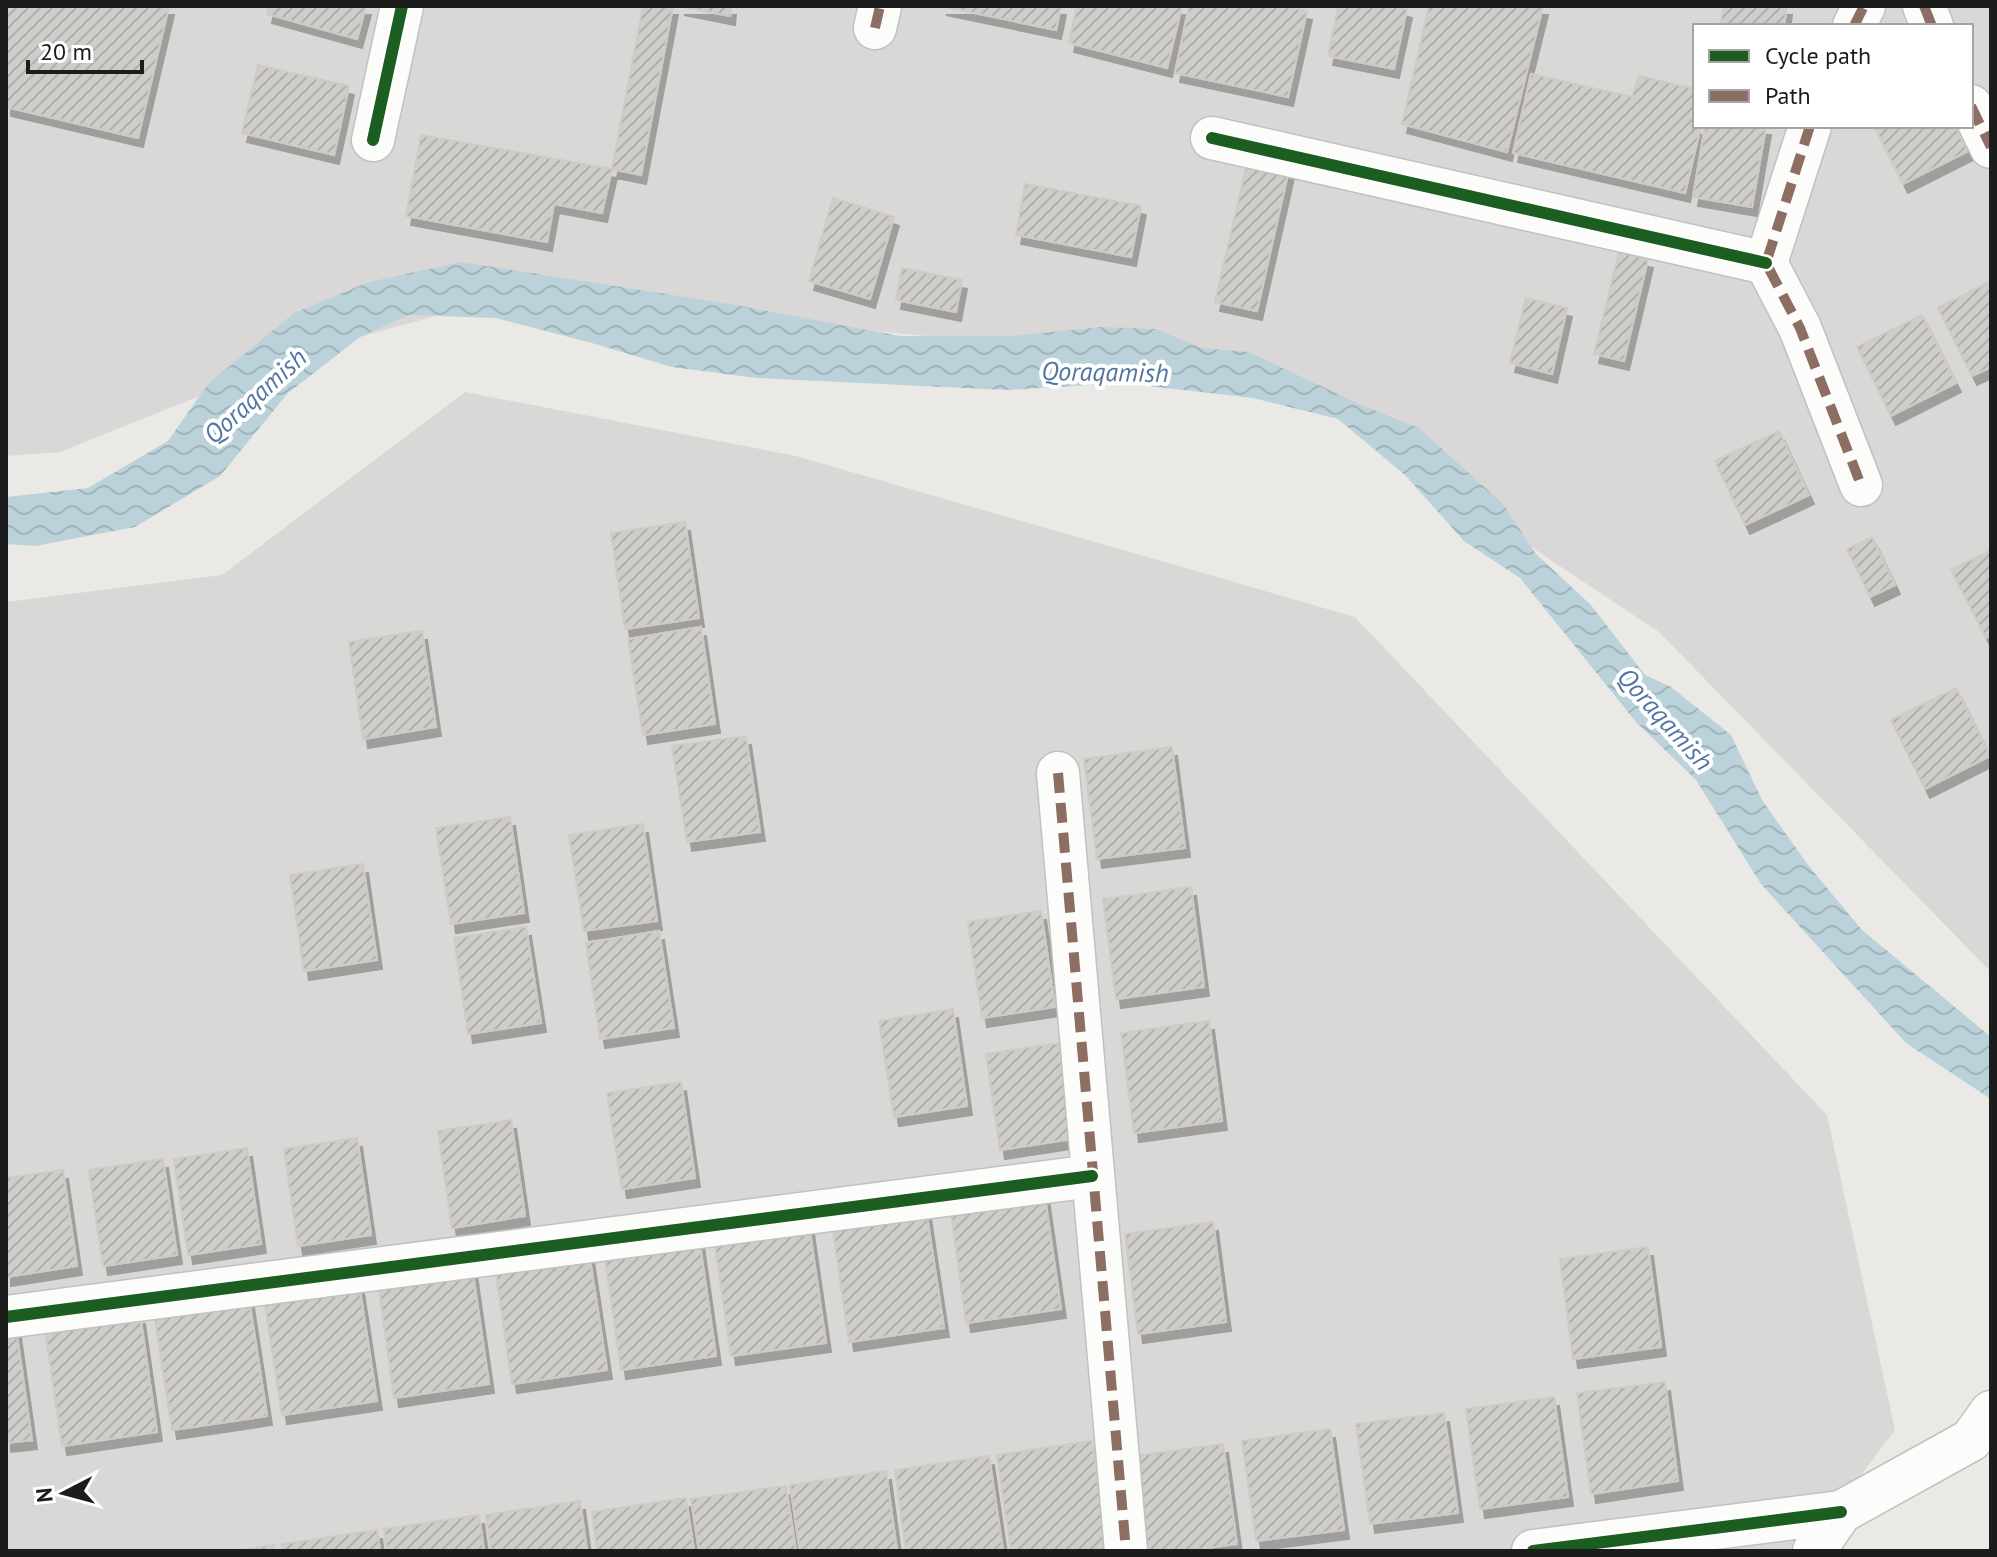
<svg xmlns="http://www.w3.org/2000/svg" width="1997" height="1557" font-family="'PT Sans',sans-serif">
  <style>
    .residential { fill: #dad8d6; fill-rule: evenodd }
    .water { fill: url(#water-waves) }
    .building { fill: url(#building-hatch); stroke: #cecbc7; stroke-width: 2; filter: url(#shadow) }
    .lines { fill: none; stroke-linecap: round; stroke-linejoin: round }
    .street-casing { stroke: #c2c1bf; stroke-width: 45 }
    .street { stroke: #fcfcfb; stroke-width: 42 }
    .quiet { stroke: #8d6e63; stroke-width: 10; stroke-dasharray: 20 10; stroke-linecap: butt }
    .cycleway-casing { stroke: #fff; stroke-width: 17 }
    .cycleway { stroke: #1b5e20; stroke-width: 12 }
    .labels { text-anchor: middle; stroke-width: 8; stroke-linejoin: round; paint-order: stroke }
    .water-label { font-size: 26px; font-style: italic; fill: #5375a2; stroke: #fff }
  </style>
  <defs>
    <pattern id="water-waves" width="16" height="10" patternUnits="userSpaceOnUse" patternTransform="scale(2)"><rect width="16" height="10" fill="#bbd2da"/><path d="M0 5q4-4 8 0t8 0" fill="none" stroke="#a0b4ba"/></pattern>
    <pattern id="building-hatch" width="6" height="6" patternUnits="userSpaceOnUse" patternTransform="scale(2)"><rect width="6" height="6" fill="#cfcdca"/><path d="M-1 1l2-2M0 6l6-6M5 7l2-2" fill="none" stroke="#b1afad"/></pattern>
    <filter id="shadow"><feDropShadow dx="5" dy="9" stdDeviation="0" flood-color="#0004"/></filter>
  </defs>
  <rect width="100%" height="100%" fill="#ebe9e5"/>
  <path class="residential" d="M6 6H1991V972L1659 632 1263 369 511 295 320 348 60 452 6 456ZM1695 26H1971V126H1695Z
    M465 392 796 456 1355 617 1827 1115 1895 1430 1804 1551H6V602L222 575Z"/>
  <path class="water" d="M461 262 730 304 900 336H1011L1103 327 1156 329 1201 348 1249 352 1361 405 1419 428 1503 504 1536 554 1591 605 1645 675 1671 687 1731 735 1762 800 1808 865 1862 930 1991 1037V1099L1906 1043 1761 884 1696 780 1636 722 1520 578 1464 541 1406 476 1338 419 1253 398 1122 383 1006 390 757 378 672 367 592 343 496 318 409 315 360 337 288 393 220 476 135 527 35 546 6 544V497L88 488 168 441 208 384 294 313 369 282Z"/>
  <path class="building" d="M6 6H169L138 138 6 107Z
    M269 6H366L357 39 267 14Z
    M643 6H673L641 175 612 169Z
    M679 6H731L730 16Z
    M941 6H1061L1056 30Z
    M1077 6H1182L1167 68 1069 43Z
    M1189 6H1283L1307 11 1288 97 1175 73Z
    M1338 6H1395L1407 9 1394 69 1328 56Z
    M1429 6H1543L1507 152 1402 124Z
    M1724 6H1787L1784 26H1720Z
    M258 65 349 86 334 155 242 133Z
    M1531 74 1632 97 1639 76 1695 89V126H1701L1685 193 1513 153Z
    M1705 126H1766L1752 207 1693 197Z
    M1874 126H1955L1968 151 1903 184Z
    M421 135 612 169 602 213 554 204 547 242 406 216Z
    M1249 155 1290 165 1257 311 1215 302Z
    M1025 184 1141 206 1131 257 1016 235Z
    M833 198 894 217 870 299 809 281Z
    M1619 252 1648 259 1624 361 1594 354Z
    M902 268 962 280 956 312 896 300Z
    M1991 281V367L1972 376 1938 308Z
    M1526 298 1567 308 1552 374 1510 363Z
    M1922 315 1956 383 1891 416 1857 347Z
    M1779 431 1809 495 1745 525 1715 461Z
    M685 522 699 618 625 629 611 533Z
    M1872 537 1895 585 1870 597 1847 549Z
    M1991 550V635L1986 638 1951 570Z
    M701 627 715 724 643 735 628 639Z
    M422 631 436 727 363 739 349 642Z
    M1956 688 1990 756 1925 789 1891 720Z
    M746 736 760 832 687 842 672 746Z
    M1172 747 1185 848 1097 859 1084 759Z
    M510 817 524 913 451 924 436 828Z
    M643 824 657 921 584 931 569 835Z
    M363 864 377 960 304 971 290 875Z
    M1191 887 1204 987 1116 999 1103 899Z
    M1041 911 1055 1007 982 1018 968 922Z
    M526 927 541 1023 468 1034 454 938Z
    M659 931 674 1028 600 1039 586 943Z
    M953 1009 967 1106 894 1117 879 1021Z
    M1209 1021 1222 1121 1134 1133 1121 1033Z
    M1059 1043 1073 1139 1000 1150 986 1054Z
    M681 1082 695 1178 622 1189 607 1093Z
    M511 1120 525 1216 452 1228 438 1131Z
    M357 1138 371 1235 298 1246 284 1149Z
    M247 1148 261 1244 188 1255 174 1159Z
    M163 1159 177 1255 103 1266 89 1170Z
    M63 1170 77 1266 6 1277V1178Z
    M1044 1191 1061 1309 966 1323 950 1205Z
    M926 1210 944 1328 849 1342 832 1224Z
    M1213 1222 1226 1322 1138 1334 1125 1234Z
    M809 1225 826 1343 731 1356 714 1239Z
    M699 1238 716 1356 621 1370 604 1252Z
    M1648 1247 1661 1347 1573 1359 1560 1259Z
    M589 1253 607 1370 512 1384 495 1267Z
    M472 1267 489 1384 394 1398 378 1281Z
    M359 1284 377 1401 282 1415 264 1298Z
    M249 1299 267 1416 172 1430 154 1313Z
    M140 1315 157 1432 62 1446 45 1329Z
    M15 1322 32 1440 6 1443V1324Z
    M1665 1382 1678 1481 1591 1494 1577 1393Z
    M1554 1397 1568 1497 1480 1509 1466 1409Z
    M1444 1413 1458 1513 1370 1524 1356 1424Z
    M1330 1429 1344 1530 1256 1541 1242 1441Z
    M1092 1441 1107 1551H1011L997 1455Z
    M1223 1444 1237 1544 1186 1551H1148L1135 1456Z
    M989 1456 1003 1551H906L895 1470Z
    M886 1471 897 1551H800L790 1485Z
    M786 1486 796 1551H699L691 1499Z
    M686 1498 694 1551H597L592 1512Z
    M580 1501 587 1551H491L486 1515Z
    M479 1515 484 1551H387L384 1529Z
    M377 1530 380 1551H283L282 1544Z
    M274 1545 275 1551H235Z"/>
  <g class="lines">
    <g class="street-casing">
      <path id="street" d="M1924 6 1932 26
        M1854 26 1864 6
        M875 28 880 6
        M1971 106 1991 147
        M1810 126 1766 263 1800 328 1861 485
        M1212 138 1766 263
        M373 140 402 6
        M1058 773 1126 1551
        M6 1317 1092 1176
        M1533 1551 1841 1512
        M1814 1551 1841 1512 1971 1440 1991 1412"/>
    </g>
    <use href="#street" class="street"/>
    <path class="quiet" d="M1924 6 1932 26
      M1854 26 1864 6
      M875 28 880 6
      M1971 106 1991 147
      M1810 126 1766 263 1800 328 1861 485
      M1058 773 1126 1551"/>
    <g class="cycleway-casing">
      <path id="cycleway" d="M1212 138 1766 263
        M373 140 402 6
        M6 1317 1092 1176
        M1533 1551 1841 1512"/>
    </g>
    <use href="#cycleway" class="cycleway"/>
  </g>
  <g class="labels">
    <g class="water-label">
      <text transform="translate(1105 372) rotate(1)" y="9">Qoraqamish</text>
      <text transform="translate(255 396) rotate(-42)" y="9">Qoraqamish</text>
      <text transform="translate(1665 719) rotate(48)" y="9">Qoraqamish</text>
    </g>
  </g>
  <rect width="1997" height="1557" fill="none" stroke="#1c1c1c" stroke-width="16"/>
  <rect x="1693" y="24" width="280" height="104" fill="#ffffff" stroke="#a4a4a4" stroke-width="2"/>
  <rect x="1709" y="50" width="40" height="12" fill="#1b5e20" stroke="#a4a4a4" stroke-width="2"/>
  <text x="1765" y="64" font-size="24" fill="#1c1c1c">Cycle path</text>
  <rect x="1709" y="90" width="40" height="12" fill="#8d6e63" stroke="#a4a4a4" stroke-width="2"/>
  <text x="1765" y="104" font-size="24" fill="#1c1c1c">Path</text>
  <g transform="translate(64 1493) rotate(264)" stroke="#ffffff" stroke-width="6" paint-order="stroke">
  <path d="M0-6L14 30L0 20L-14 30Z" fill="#1c1c1c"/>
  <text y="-12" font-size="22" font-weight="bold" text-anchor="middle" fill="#1c1c1c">N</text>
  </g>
  <path d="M28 60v12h114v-12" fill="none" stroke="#1c1c1c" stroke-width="4"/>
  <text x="40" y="60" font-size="24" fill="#1c1c1c" stroke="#ffffff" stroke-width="6" paint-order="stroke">20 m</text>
</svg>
